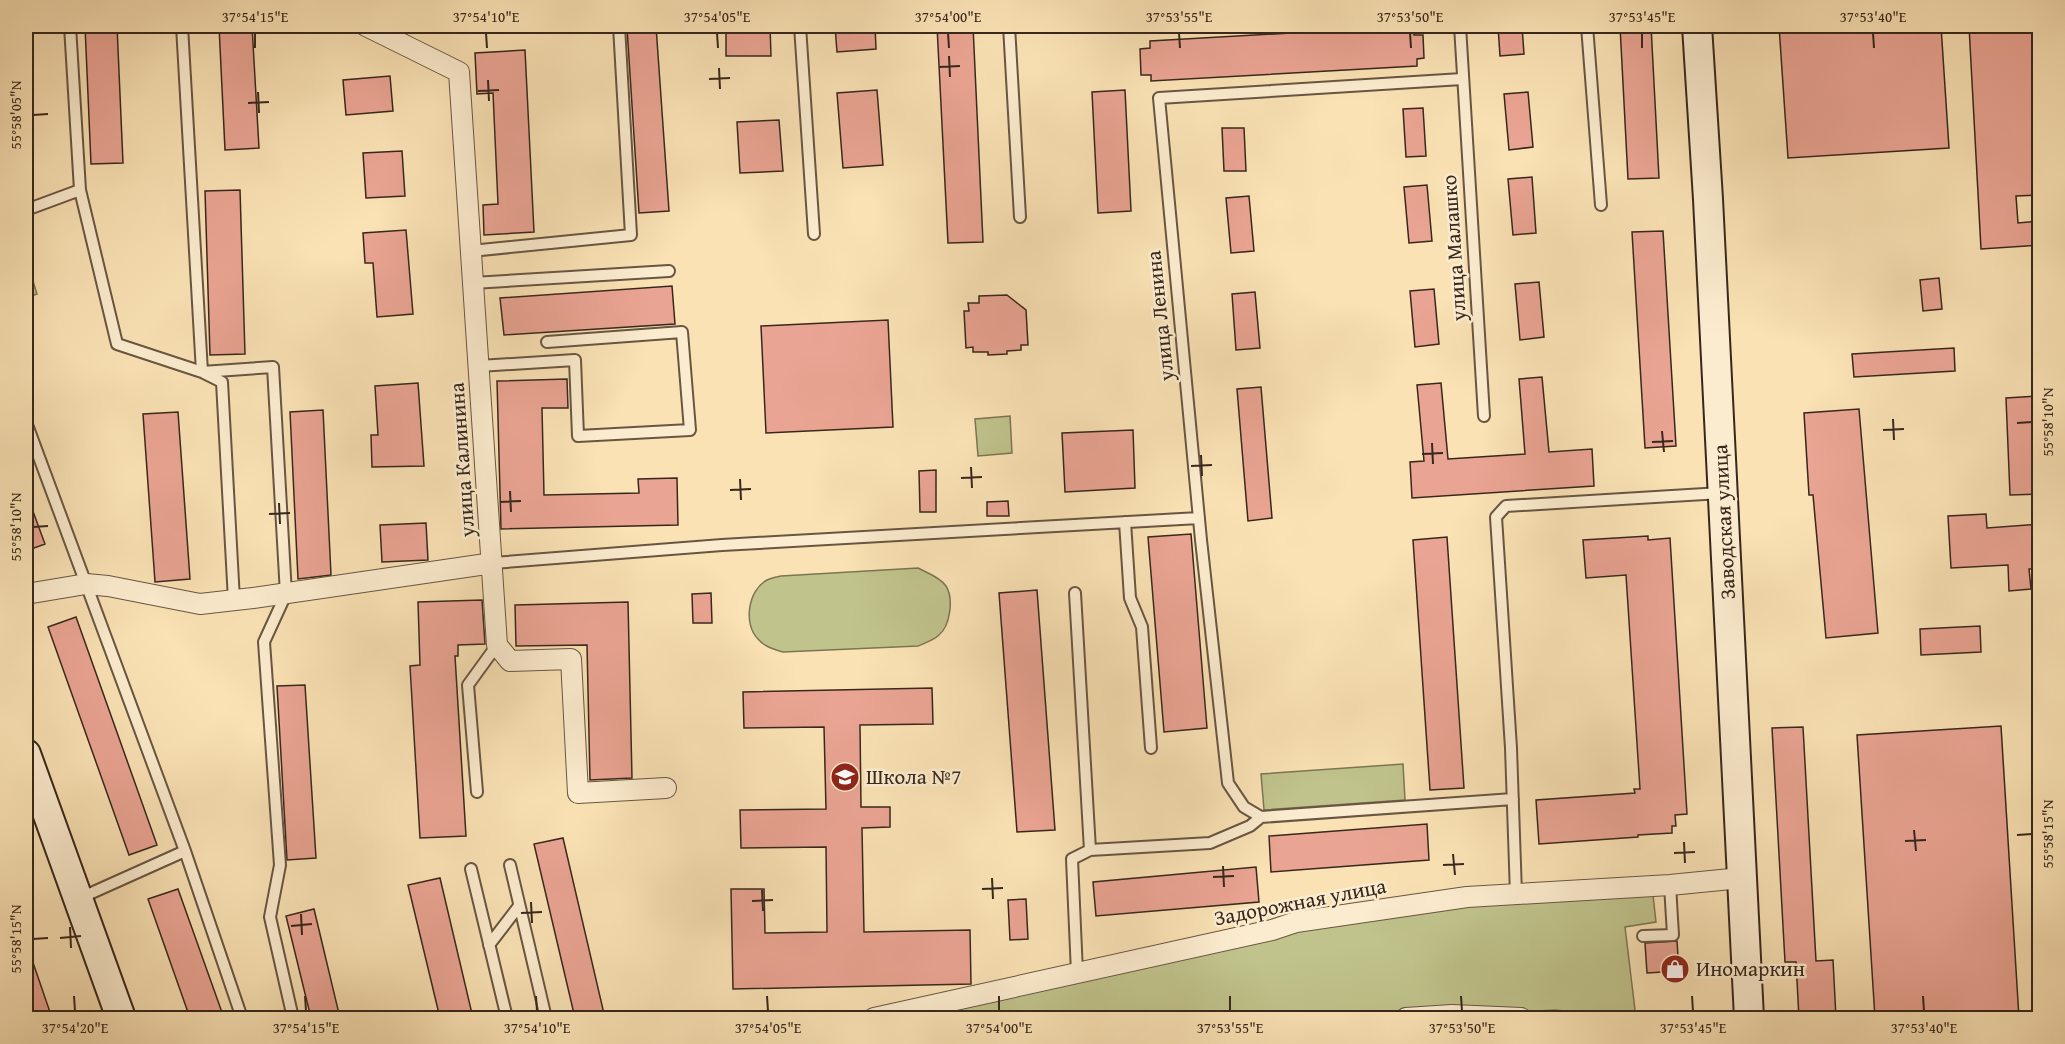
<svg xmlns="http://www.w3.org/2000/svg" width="2065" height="1044" font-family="'Gentium Book Plus',serif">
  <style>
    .green { fill: #c0c38c; stroke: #7c7554; stroke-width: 1.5 }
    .building { fill: #eaa493; stroke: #37271c; stroke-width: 1.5 }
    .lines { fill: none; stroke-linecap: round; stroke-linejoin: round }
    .lane-casing { stroke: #685642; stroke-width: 14 }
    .street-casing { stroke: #685642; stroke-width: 22 }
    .secondary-casing { stroke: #37271c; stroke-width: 32 }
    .lane { stroke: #fceccf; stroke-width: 10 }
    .street { stroke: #fceccf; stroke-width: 20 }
    .secondary { stroke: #fceccf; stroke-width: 28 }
    .ticks { fill: none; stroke: #37271c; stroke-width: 2 }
    .labels { text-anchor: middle; stroke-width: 5; stroke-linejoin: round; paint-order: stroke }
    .street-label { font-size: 21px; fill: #37271c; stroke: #fceccf }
    .poi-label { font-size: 21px; fill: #37271c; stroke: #fceccf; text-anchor: start }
    .neatline { fill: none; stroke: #37271c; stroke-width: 2 }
    .ticks-label { font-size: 15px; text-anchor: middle; fill: #37271c }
  </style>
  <rect width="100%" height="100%" fill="#fae2b5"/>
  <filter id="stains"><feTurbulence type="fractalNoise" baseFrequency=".00333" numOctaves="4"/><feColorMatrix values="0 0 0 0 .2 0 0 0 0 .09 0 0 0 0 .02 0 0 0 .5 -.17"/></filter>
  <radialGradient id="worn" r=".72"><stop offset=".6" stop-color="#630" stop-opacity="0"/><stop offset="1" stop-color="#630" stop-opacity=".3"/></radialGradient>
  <path class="green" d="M26 258 37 294 26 298Z
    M1010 416 1012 453 978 456 975 419Z
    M918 568C927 573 940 577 946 586 954 599 950 626 939 635 934 640 925 643 918 646L783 652C773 649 765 647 758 639 743 624 748 590 767 580 771 578 777 577 781 576Z
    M1403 764 1405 800 1264 810 1261 774Z
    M1652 886 1656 922 1625 927 1636 1018 1555 1010 1406 1018H866L1296 922Z"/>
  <path class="building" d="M85 26H117L123 163 91 164Z
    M219 26H252L259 148 225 150Z
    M656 26 669 211 639 213 627 28Z
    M726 26H770L771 56H726Z
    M835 26H875L876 49 837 52Z
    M937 26H973L983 242 948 243Z
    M1414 26V35H1423L1424 58 1417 59V66L1151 81V75H1141L1140 49 1150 48V41Z
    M1498 26H1522L1524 54 1500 56Z
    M1620 26H1651L1659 178 1628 179Z
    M1779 26H1941L1949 148 1788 158Z
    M1969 26H2040V195L2016 196 2018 223 2040 221V245L1981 249Z
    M525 50 534 232 484 235 483 205 498 204 493 93 477 94 475 53Z
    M390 76 393 111 346 115 343 80Z
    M877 90 883 165 843 168 837 93Z
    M1125 90 1131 211 1098 213 1092 92Z
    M1528 92 1533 147 1509 150 1504 94Z
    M1423 108 1426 156 1406 157 1403 109Z
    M779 120 783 171 740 173 737 122Z
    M1222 128H1244L1246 171H1224Z
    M402 151 405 196 366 198 363 153Z
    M1532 177 1536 233 1513 235 1508 179Z
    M1427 185 1432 241 1409 243 1404 187Z
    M240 190 245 354 210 355 205 191Z
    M1249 196 1254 251 1231 253 1226 198Z
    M406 230 413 314 377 317 373 263H365L363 233Z
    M1663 231 1676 446 1645 448 1632 232Z
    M1939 278 1942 309 1923 311 1920 280Z
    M1539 282 1544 337 1520 340 1515 284Z
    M672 286 675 324 504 335 500 298Z
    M1434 289 1439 344 1415 347 1410 291Z
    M1255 292 1260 348 1236 350 1232 294Z
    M1007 295 1026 310 1028 345H1021V350L1007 351V354L988 355V352H973V347L966 348 964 311H969L968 303H979V296Z
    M888 320 893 427 766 433 761 326Z
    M1954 348 1955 371 1854 377 1852 354Z
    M1542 377 1549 452 1592 449 1594 486 1412 498 1410 462 1424 461 1417 385 1441 383 1448 459 1525 454 1519 379Z
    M567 379 568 408H542L544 495 639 493 638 479 677 478 678 525 501 529 497 381Z
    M418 383 424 466 372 467 371 435H378L375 386Z
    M1261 387 1272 518 1248 521 1237 389Z
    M2040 396V494L2010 495 2006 398Z
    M1859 409 1878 633 1826 638 1813 495H1809L1804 413Z
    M323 410 331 575 298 579 290 412Z
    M178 412 190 579 155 582 143 414Z
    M1133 430 1135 488 1065 492 1062 433Z
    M936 470V512H920L919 471Z
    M26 495H27L45 544 26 551Z
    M1008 501 1009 516H987V502Z
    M1986 514 1987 528 2040 524V569H2029L2031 589 2009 591 2008 565 1951 568 1948 516Z
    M426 523 428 560 382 562 380 525Z
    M1191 534 1207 728 1164 732 1148 537Z
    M1648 536V540L1670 538 1687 814 1675 815 1676 826H1672V833L1638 835V837L1539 844 1536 800 1635 793 1634 789H1640L1626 575 1586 578 1583 540Z
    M1447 537 1464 788 1430 790 1413 540Z
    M1037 590 1055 830 1017 832 999 593Z
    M711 593 712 623H693L692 594Z
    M482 600 485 644 458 645V656H455L466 836 420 838 410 666 420 665 418 602Z
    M628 602 632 778 590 780 587 645 516 646 515 605Z
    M76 617 157 845 129 855 48 627Z
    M1980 626 1981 652 1921 655 1920 629Z
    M305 685 316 858 287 860 277 686Z
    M932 688 933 724 860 725 861 807H890V827L862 828 864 932 970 930 971 984 733 989 731 889H764L765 933 827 932 826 847 741 848 740 810 826 809 824 727 744 728 743 692Z
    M2001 726 2019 1018H1875L1857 735Z
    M1803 727 1816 961 1833 960 1836 1018H1799L1796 962H1785L1772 728Z
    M1427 824 1429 860 1271 872 1269 836Z
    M563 838 605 1018H575L534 844Z
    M1256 867 1259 902 1096 916 1093 882Z
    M440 878 473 1018H440L408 885Z
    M178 889 224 1018H190L148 899Z
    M1026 899 1028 939 1010 940 1008 900Z
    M314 909 340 1018H311L286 916Z
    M1677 941 1679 971 1647 973 1645 943Z
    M26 948H28L52 1018H26Z"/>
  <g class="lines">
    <g class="lane-casing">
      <path id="lane" d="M70 26 80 190 117 344 202 372 222 382 234 600
        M182 26 202 372 273 367 286 594 264 642 280 865 270 917 293 1018
        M800 26 814 234
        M1009 26 1020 217
        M1460 26 1484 416
        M1587 26 1601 205
        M26 210 80 190
        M471 251 631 235 619 26
        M473 283 669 271
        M479 366 575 360 578 436 690 430 682 332 547 342
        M26 422 185 851 242 1018
        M1125 522 1130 598 1142 627 1151 748
        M493 563 722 545 1199 518
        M1075 593 1090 850 1072 859 1077 973
        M477 792 468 685 497 645
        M1261 817 1244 807 1228 783 1201 540 1159 98 1462 79
        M1090 850 1210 843 1250 826 1261 817 1513 799
        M510 865 546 1018
        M471 869 507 1018
        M1516 894 1511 748 1496 517 1506 506 1721 493
        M78 899 185 851
        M1643 936 1673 935 1670 885
        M489 945 519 906"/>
    </g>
    <g class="street-casing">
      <path id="street" d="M366 26 459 72 497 645 510 661 571 659 578 793 666 788
        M26 594 86 584 108 586 200 604 253 598 493 563
        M874 1018 1272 930 1296 922 1467 897 1670 885 1741 878
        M1406 1018 1452 1015 1521 1018"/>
    </g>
    <g class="secondary-casing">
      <path id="secondary" d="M1697 26 1708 199 1749 1018
        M26 754 121 1018"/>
    </g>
    <use href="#lane" class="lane"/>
    <use href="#street" class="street"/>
    <use href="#secondary" class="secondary"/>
  </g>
  <path class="ticks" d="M255 33V48M486 33 487 48M717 33 718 48M948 33 949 48M1179 33 1180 48M1410 33 1411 48M1642 33V48M1873 33 1874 48M949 56 950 77M939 67 960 66M719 68 720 89M709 79 730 78M488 80 489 101M478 91 499 90M258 92 259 113M248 103 269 102M33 115 48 114M1893 419 1894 440M2017 423 2032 422M1883 430 1904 429M1662 431 1664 452M1652 442 1673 441M1432 443 1433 464M1422 454 1443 453M1201 455 1202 476M1191 466 1212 465M971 467 972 488M961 478 982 477M740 479 741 500M730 490 751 489M510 491 511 512M500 502 521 501M279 503 280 524M269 514 290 513M33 527 48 526M1914 830 1916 851M2017 835 2032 834M1905 841 1926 840M1684 842 1685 863M1674 853 1695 852M1453 854 1455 875M1443 865 1464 864M1223 866 1224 887M1213 877 1234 876M992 878 993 899M982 889 1003 888M762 890 763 911M752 901 773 900M531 902 532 923M521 913 542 912M301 914 302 935M291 926 312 924M70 927 71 948M60 938 81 936M33 939 48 938M74 996 75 1011M305 996 306 1011M536 996 537 1011M767 996 768 1011M999 996V1011M1230 996V1011M1461 996 1462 1011M1692 996 1693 1011M1923 996 1924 1011"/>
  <defs>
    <g id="school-disc" transform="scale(1.5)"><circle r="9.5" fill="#8f2418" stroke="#fceccf"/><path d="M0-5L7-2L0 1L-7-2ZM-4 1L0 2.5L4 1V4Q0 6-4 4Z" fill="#fff"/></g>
    <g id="shop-disc" transform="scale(1.5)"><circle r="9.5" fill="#8f2418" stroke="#fceccf"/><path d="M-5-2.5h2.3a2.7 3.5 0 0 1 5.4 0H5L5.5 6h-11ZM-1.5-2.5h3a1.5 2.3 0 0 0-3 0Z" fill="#fff"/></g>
  </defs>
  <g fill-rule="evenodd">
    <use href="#school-disc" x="845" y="777"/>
    <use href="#shop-disc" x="1675" y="969"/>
  </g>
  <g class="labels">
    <g class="street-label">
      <text transform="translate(1454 248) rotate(-94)" y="7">улица Малашко</text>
      <text transform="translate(1160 316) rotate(-96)" y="7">улица Ленина</text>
      <text transform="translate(462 460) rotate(-94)" y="7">улица Калинина</text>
      <text transform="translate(1724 522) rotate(-93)" y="7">Заводская улица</text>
      <text transform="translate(1300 902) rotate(-11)" y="7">Задорожная улица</text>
    </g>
    <g class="poi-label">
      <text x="866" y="784">Школа №7</text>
      <text x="1696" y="976">Иномаркин</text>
    </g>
  </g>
  <rect width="2065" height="1044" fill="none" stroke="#fae2b5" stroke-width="66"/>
  <rect x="33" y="33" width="1999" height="978" class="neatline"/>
  <g class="ticks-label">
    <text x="255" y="22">37°54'15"E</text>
    <text x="486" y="22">37°54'10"E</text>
    <text x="717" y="22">37°54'05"E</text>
    <text x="948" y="22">37°54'00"E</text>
    <text x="1179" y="22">37°53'55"E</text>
    <text x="1410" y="22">37°53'50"E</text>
    <text x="1642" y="22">37°53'45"E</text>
    <text x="1873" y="22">37°53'40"E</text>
    <text transform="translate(16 115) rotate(-90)" y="5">55°58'05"N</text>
    <text transform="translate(2048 422) rotate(-90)" y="5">55°58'10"N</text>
    <text transform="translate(16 527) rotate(-90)" y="5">55°58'10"N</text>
    <text transform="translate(2048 834) rotate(-90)" y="5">55°58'15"N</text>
    <text transform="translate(16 939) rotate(-90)" y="5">55°58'15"N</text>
    <text x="75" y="1033">37°54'20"E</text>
    <text x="306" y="1033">37°54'15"E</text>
    <text x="537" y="1033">37°54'10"E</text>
    <text x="768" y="1033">37°54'05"E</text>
    <text x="999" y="1033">37°54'00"E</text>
    <text x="1230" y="1033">37°53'55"E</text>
    <text x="1462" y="1033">37°53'50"E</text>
    <text x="1693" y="1033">37°53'45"E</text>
    <text x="1924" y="1033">37°53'40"E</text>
  </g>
  <rect width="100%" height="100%" filter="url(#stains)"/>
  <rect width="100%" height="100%" fill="url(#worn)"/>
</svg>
